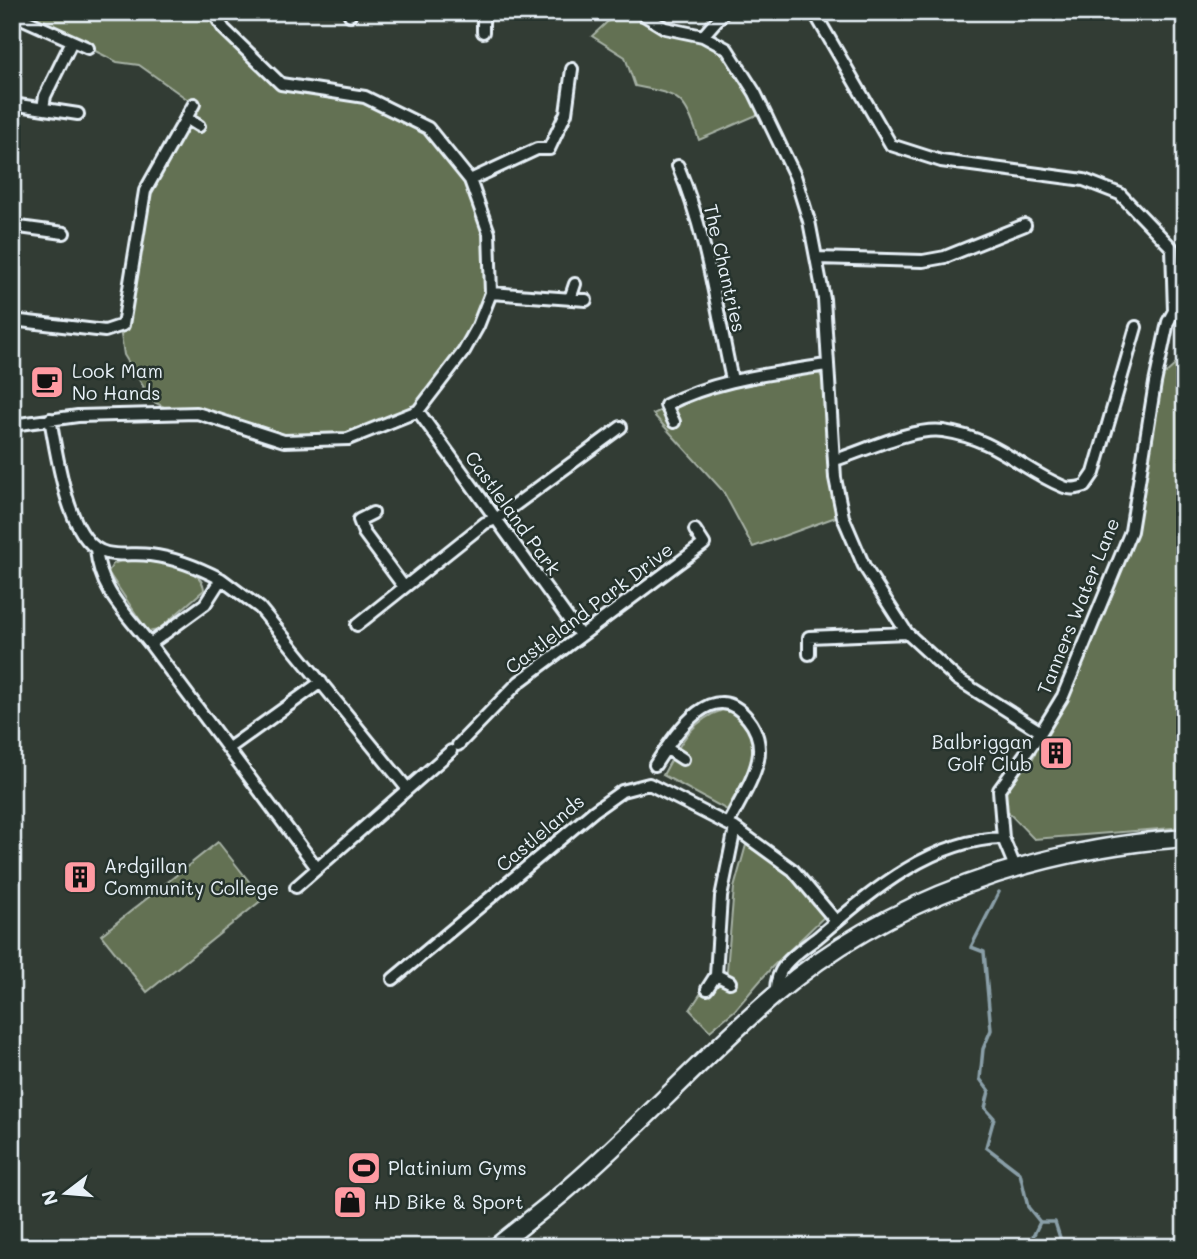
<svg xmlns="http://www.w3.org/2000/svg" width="1197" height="1259" font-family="Mali,sans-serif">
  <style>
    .green { fill: #647152; stroke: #a6b1a5; stroke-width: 2 }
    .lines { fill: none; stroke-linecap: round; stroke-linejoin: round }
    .stream { stroke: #8a9fa8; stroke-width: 3.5 }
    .minor-casing { stroke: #e8f1f8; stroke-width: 16 }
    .secondary-casing { stroke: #e8f1f8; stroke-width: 21 }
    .minor { stroke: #26332d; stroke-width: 10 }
    .secondary { stroke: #26332d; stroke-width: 16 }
    .labels { text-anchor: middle; stroke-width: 5; stroke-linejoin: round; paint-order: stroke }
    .street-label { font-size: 19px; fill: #e8f1f8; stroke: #26332d }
    .poi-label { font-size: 19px; fill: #e8f1f8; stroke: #26332d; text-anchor: start }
  </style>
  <rect width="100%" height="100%" fill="#323c34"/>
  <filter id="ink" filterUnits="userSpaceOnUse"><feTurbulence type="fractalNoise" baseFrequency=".0143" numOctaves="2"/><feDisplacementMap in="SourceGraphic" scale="14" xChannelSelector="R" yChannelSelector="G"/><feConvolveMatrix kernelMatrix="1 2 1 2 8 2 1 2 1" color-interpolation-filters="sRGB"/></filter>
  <g filter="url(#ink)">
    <path class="green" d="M18 12H209L281 84 365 97 428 128 470 180 489 233 491 292 478 326 428 401 348 439 284 441 197 413 166 408 152 401 124 355 121 335 142 207 194 104 139 65 117 62Z
      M618 12H643L672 29 730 49 766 111 699 140C684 95 680 95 635 86L625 57 592 36Z
      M1185 356V827L1034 839 1006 810 1002 800 1012 781 1033 758 1064 698 1131 531 1155 383Z
      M807 372 820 374 825 383 844 514 753 547 723 491 653 414 697 393Z
      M126 559C147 562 203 563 204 590L158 630 148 632 108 572 113 564Z
      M723 710C738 711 742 714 749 727 764 758 742 781 727 810L663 775C679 746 690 720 723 710Z
      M218 842 263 899 147 992 101 935Z
      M746 845 790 872 827 914 772 967 735 1010 710 1031 690 1010 701 993 726 982 734 888Z"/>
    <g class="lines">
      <path class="stream" d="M999 892 971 947 984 952 991 1030 983 1049 980 1079 989 1091 985 1108 994 1118 986 1147 1020 1173 1028 1207 1040 1222
        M1041 1222H1055L1063 1247
        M1028 1247 1040 1222"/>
      <g class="minor-casing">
        <path id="minor" d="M483 12V32
          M639 12 665 28 703 36 727 49 755 93 795 176 809 221 824 299 835 478 843 517 864 566 907 633 957 679 1041 732
          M814 12 891 145 941 161 1084 180 1120 194 1172 248 1174 311 1168 322 1155 383 1131 531 1063 696 1041 732 999 790 1003 838 1015 867
          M12 14 88 48
          M350 15V12
          M703 36 724 12
          M12 104 78 114
          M43 108 45 96 72 41
          M186 118 199 126
          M678 166C707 235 716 307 732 380
          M470 180 537 149H549L566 113 572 69
          M12 226 64 233
          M817 258 923 261 945 257 1025 225
          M491 293 586 300
          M570 299 575 284
          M12 320 105 331 123 325 145 191 194 104
          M418 411 580 635
          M50 419C57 452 67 545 107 553 121 556 136 553 150 555 176 558 198 567 221 579L205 604 150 644C125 612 100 591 96 549
          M674 422 666 405C716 379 771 374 826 365
          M12 425 78 416 197 413 284 441 348 439 418 411 464 351 478 326 491 293 489 233 470 180 428 128 365 97 281 84 224 29 213 12
          M835 460C864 451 913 427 943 431 997 439 1019 468 1064 487 1071 490 1078 488 1085 486L1094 473 1136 327
          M373 513 359 520 364 533 404 587
          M221 579 260 608 406 787
          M357 625 485 523 496 519 621 427
          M150 644 317 868
          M809 654V637L907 633
          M458 745 519 682 704 544 695 530
          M229 748 321 682
          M666 748 683 759
          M655 765C673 738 712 673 748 719 757 730 761 745 758 760 753 782 738 804 728 824
          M296 887 451 751
          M716 975 730 982
          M393 979 594 811 622 791 649 784 735 828 793 870 835 920
          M707 989 716 975 721 897 735 828
          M776 994C774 965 798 953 818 937 870 893 931 839 1003 838"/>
      </g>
      <g class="secondary-casing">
        <path id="secondary" d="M496 1247C520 1227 546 1208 570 1187 641 1126 704 1055 775 995 889 897 1038 849 1185 838"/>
      </g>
      <use href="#minor" class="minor"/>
      <use href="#secondary" class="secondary"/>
    </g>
  </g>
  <defs>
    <g id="cafe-square" transform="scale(1.75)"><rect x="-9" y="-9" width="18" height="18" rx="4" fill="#ff9aa2" stroke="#26332d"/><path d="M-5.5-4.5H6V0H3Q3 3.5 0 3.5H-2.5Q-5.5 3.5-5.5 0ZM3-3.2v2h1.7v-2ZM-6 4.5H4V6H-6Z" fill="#111"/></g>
    <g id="building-square" transform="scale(1.75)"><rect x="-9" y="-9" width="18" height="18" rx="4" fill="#ff9aa2" stroke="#26332d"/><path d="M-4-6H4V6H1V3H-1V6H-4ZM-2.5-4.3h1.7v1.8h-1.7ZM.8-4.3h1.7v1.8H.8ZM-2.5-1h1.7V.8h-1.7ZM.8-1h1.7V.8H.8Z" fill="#111"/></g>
    <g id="stadium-square" transform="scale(1.75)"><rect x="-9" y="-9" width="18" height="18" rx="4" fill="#ff9aa2" stroke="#26332d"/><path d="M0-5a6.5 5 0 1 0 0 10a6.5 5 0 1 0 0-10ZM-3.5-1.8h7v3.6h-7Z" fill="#111"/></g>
    <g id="shop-square" transform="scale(1.75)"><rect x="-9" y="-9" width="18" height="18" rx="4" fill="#ff9aa2" stroke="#26332d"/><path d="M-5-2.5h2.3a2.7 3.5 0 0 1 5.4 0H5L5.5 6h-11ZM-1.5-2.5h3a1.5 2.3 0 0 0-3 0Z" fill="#111"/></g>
  </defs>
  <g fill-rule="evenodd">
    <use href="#cafe-square" x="47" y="382"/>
    <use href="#building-square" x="1056" y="753"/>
    <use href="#building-square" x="80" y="877"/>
    <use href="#stadium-square" x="364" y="1168"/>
    <use href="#shop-square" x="350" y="1202"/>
  </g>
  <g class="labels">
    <g class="street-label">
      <text transform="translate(725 268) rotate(77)" y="7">The Chantries</text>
      <text transform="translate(513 513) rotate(54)" y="7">Castleland Park</text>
      <text transform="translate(1078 606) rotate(-68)" y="7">Tanners Water Lane</text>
      <text transform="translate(589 608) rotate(-37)" y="7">Castleland Park Drive</text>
      <text transform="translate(540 833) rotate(-40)" y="7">Castlelands</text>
    </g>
    <g class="poi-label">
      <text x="72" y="378">Look Mam<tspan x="72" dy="22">No Hands</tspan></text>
      <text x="1032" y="749" text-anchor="end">Balbriggan<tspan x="1032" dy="22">Golf Club</tspan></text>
      <text x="104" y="873">Ardgillan<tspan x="104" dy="22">Community College</tspan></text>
      <text x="388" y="1175">Platinium Gyms</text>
      <text x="374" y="1209">HD Bike &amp; Sport</text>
    </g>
  </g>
  <rect width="1197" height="1259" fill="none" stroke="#26332d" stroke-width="42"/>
  <rect x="21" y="21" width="1155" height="1217" fill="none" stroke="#e8f1f8" stroke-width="2.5" filter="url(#ink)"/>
  <g transform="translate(66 1193) rotate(254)" stroke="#26332d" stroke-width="5" paint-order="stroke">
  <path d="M0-5L12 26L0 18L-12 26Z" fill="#e8f1f8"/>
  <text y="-10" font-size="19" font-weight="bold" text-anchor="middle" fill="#e8f1f8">N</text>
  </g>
</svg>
